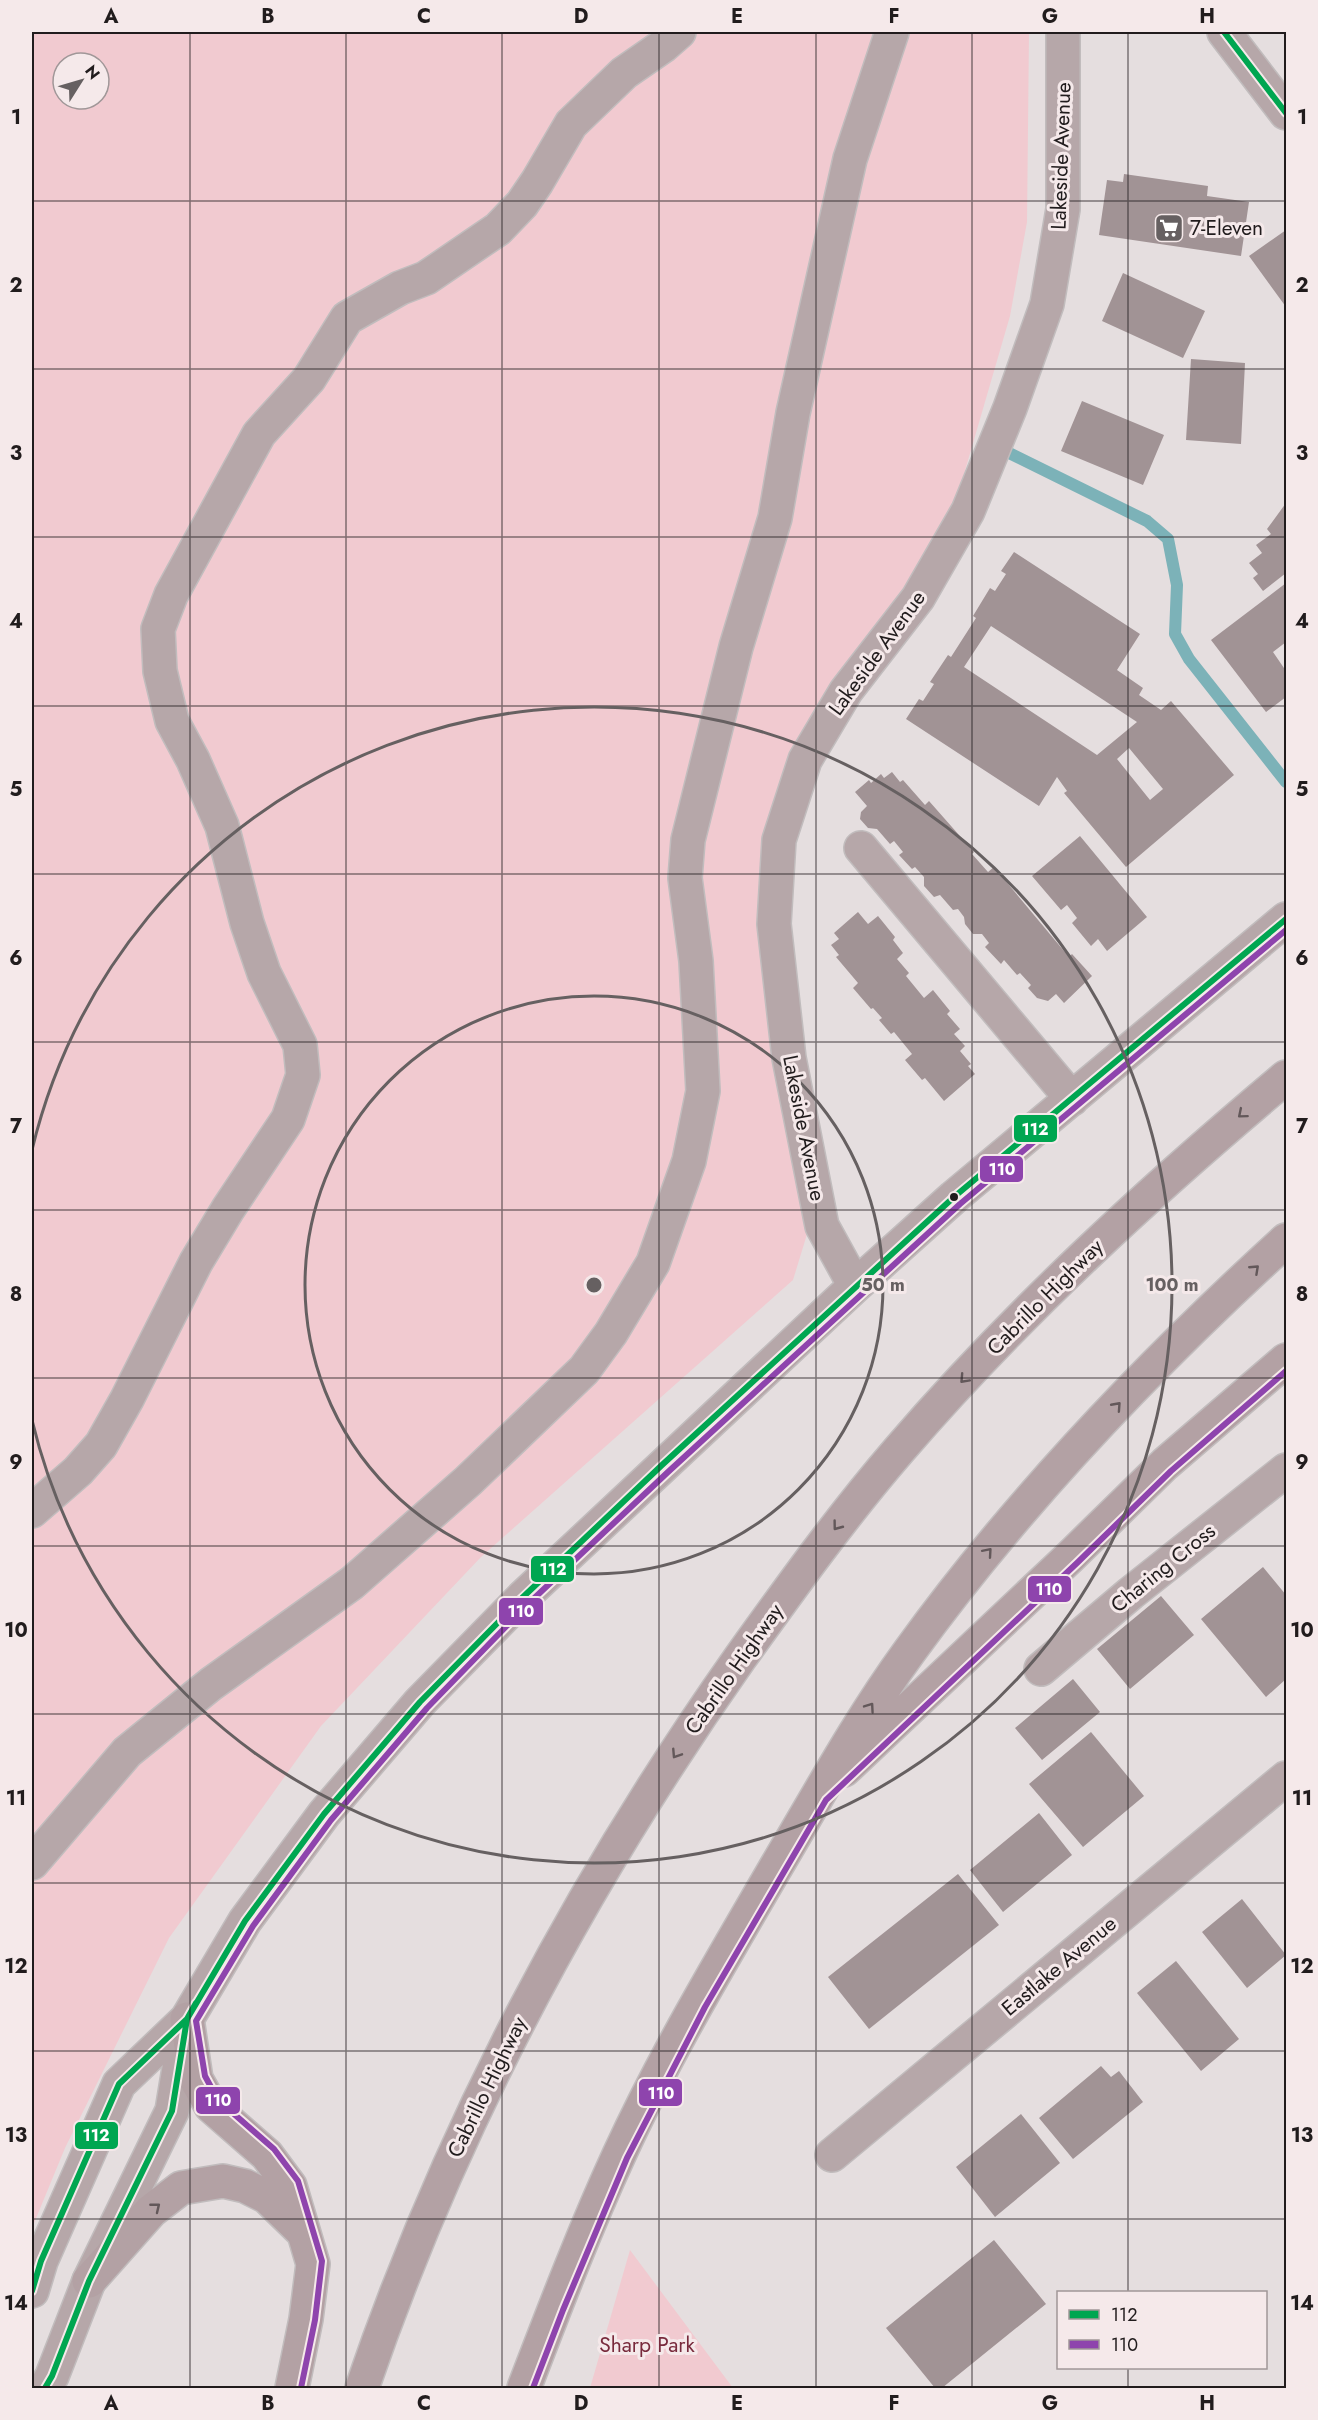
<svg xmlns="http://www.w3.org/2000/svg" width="1318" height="2420" font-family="Jost,sans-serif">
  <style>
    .green { fill: #f1cad0; fill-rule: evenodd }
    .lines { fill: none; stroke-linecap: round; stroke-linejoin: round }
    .stream { stroke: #7cb2b8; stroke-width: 12 }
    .building { fill: #a19395; fill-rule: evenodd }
    .minor-casing { stroke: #c1bcbd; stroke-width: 36 }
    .highway-casing { stroke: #c1bcbd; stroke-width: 36 }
    .minor { stroke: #b6a7a9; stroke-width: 33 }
    .highway { stroke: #b3a1a4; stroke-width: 33 }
    .bus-1-casing { stroke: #f5e9ea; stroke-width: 10 }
    .bus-2-casing { stroke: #f5e9ea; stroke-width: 10 }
    .bus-1 { stroke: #00a651; stroke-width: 6 }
    .bus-2 { stroke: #8e44ad; stroke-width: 6 }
    .oneway { stroke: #63585a }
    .grid { fill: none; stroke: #211c1d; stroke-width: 1.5; stroke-opacity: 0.55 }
    .ring { fill: none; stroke: #666061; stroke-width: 3 }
    .bus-dot { fill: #211c1d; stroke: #f5e9ea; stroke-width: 2 }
    .labels { text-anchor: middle; stroke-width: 6; stroke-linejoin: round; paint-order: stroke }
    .street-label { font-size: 21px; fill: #211c1d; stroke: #f5e9ea }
    .poi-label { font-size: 21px; fill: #211c1d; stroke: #f5e9ea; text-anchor: start }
    .park-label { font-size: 21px; fill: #782a3c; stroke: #f5e9ea }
    .centre { fill: #666061; stroke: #f5e9ea; stroke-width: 3 }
    .ring-label { font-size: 18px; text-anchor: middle; font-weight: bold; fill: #666061; stroke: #f5e9ea; stroke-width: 6; stroke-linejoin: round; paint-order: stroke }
    .line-badge { stroke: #f5e9ea; stroke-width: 2 }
    .badge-label { font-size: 16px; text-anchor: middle; font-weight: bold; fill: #fff }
    .neatline { fill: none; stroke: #211c1d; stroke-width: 2 }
    .grid-label { font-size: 20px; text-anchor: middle; font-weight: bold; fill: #211c1d }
  </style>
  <rect width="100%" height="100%" fill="#e5dedf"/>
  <path class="green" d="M32 32H1029L1027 222 1010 316 955 505 764 838 808 1231 793 1280 481 1557 321 1726 169 1938 65 2148 32 2228ZM63 63H99V99H63Z
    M630 2250 733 2388H590Z"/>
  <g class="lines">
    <path class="stream" d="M995 446 1147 521 1168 539 1177 585 1175 634 1189 659 1286 782"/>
  </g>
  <path class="building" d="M1124 174 1208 186 1207 196 1249 202 1241 256 1099 235 1107 180 1123 182Z
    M1286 230V307L1249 256Z
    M1123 273 1205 311 1183 358 1102 321Z
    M1191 359 1245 363 1241 444 1186 440Z
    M1082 401 1164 435 1143 485 1061 451Z
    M1286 503V573L1263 591 1253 578 1258 574 1249 563 1262 553 1256 545 1271 534 1267 529Z
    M1014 552 1140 634 1117 670 1143 688 1139 695 1161 710 1171 701 1234 775 1126 867 1064 793 1067 791 1057 777 1039 806 906 719 919 699 923 701 934 684 930 682 948 655 951 657 976 618 973 616 990 588 995 591 1006 574 1001 571ZM991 626 1137 722 1097 755 964 667ZM1129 748 1163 789 1150 800 1117 759Z
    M1286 583V642L1273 652 1286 671V697L1266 712 1211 640Z
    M892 772 900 782 903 780 925 805 929 801 974 852 972 854 988 872 994 867 1069 957 1072 954 1092 976 1064 1003 1056 994 1048 1001 1037 998 1028 988 1031 985 1020 973 1017 975 1004 960 1001 964 985 947 989 943 982 934H973L965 924 964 917 958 909 953 910 940 895 934 897 924 886V877L915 867 912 869 899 855 903 852 894 841 890 844 877 829 868 828 860 819 861 812 867 806 855 792 869 780 871 783 881 774 884 778Z
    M1080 836 1147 917 1107 951 1098 939 1091 946 1072 923 1077 918 1067 905 1061 910 1032 876Z
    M858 912 868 924 878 916 895 937 893 940 903 953 897 959 909 973 906 976 924 998 933 990 950 1011 947 1014 960 1029 954 1034 965 1046 960 1051 971 1064 968 1066 975 1074 944 1101 925 1078 922 1080 905 1060 912 1054 894 1032 891 1034 879 1020 882 1018 873 1008 871 1009 853 988 858 983 836 957 839 955 831 945 839 939 834 933Z
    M1263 1567 1286 1595V1679L1266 1697 1201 1619Z
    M1161 1596 1194 1635 1130 1689 1097 1649Z
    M1073 1679 1100 1712 1042 1760 1015 1728Z
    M1091 1732 1144 1796 1083 1847 1029 1784Z
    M1039 1813 1072 1855 1003 1912 970 1870Z
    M958 1874 999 1925 869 2029 828 1977Z
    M1242 1899 1286 1955 1247 1988 1202 1932Z
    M1176 1961 1239 2039 1201 2071 1137 1993Z
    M1101 2066 1111 2077 1119 2071 1143 2102 1073 2159 1039 2118Z
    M1021 2114 1060 2163 995 2217 956 2167Z
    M994 2240 1046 2304 942 2388H935L886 2328Z"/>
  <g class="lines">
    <g class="minor-casing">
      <path id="minor" d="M1224 32 1286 113
        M861 848 1072 1099
        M855 1286 822 1226 789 1058 774 924 779 840 805 760 846 691 918 598 968 511 1010 408 1047 304 1063 209V32
        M32 1511 78 1471 101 1445 127 1399 196 1262 228 1209 288 1119 303 1075 300 1045 264 973 247 923 222 826 193 760 172 721 160 671 158 629 171 595 259 434 309 379 347 318 400 288 426 278 498 229 522 204 537 182 571 124 624 73 663 46 679 32
        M1041 1669 1131 1593 1286 1470
        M32 1863 127 1752 211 1684 352 1583 468 1481 584 1370 611 1333 653 1263 689 1161 703 1091 696 961 685 878 688 840 736 647 775 518 793 413 850 159 892 32
        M832 2155 1286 1778
        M32 2291 41 2261 119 2084 187 2019 245 1921 324 1814 420 1702 522 1598 855 1286 954 1197 1286 919
        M45 2388 52 2376 89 2281 172 2111 186 2026"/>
    </g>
    <g class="highway-casing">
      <path id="highway" d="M844 1770 1071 1556 1165 1464 1286 1360
        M187 2019 196 2079 211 2106 267 2155 290 2186 313 2264 306 2319 292 2388
        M89 2281 151 2211 181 2188 223 2181 245 2186 267 2197 303 2232
        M362 2388C452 2125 580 1885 740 1658 791 1587 842 1516 899 1450 1016 1314 1149 1192 1286 1077
        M524 2388C554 2310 584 2231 619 2155 664 2057 719 1965 773 1872 817 1798 858 1722 909 1652 1018 1501 1149 1365 1286 1240"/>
    </g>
    <use href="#minor" class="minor"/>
    <use href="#highway" class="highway"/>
    <g class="bus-1-casing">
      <path id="bus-1" d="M1224 32 1286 113
        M32 2291 41 2261 119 2084 187 2019 196 2003
        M45 2388 52 2376 89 2281 172 2111 187 2019 245 1921 324 1814 420 1702 522 1598 662 1465 954 1197 1286 919"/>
    </g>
    <g class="bus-2-casing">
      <path id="bus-2" d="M301 2388 315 2320 322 2261 298 2181 274 2149 218 2100 205 2076 196 2021 253 1926 331 1820 427 1708 528 1604 668 1472 960 1204 1286 930
        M533 2388 563 2310 627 2158 705 2007 826 1800 1077 1563 1171 1471 1286 1371"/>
    </g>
    <use href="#bus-1" class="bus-1"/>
    <use href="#bus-2" class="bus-2"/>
  </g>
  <defs><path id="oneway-chevron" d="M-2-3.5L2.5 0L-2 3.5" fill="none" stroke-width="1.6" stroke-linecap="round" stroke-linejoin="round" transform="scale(1.5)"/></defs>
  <g class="oneway">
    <use href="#oneway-chevron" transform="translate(1242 1114) rotate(140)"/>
    <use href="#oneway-chevron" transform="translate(1255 1269) rotate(-43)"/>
    <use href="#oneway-chevron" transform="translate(964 1379) rotate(133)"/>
    <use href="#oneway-chevron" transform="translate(1117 1406) rotate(-48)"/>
    <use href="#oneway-chevron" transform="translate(837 1526) rotate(127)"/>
    <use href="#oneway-chevron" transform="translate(988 1552) rotate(-49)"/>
    <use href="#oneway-chevron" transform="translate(870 1707) rotate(-55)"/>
    <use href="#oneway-chevron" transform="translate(676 1754) rotate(123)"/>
    <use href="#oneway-chevron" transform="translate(156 2207) rotate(-39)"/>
  </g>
  <path class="grid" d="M190 32V2388M346 32V2388M502 32V2388M659 32V2388M816 32V2388M972 32V2388M1128 32V2292M32 201H1286M32 369H1286M32 537H1286M32 706H1286M32 874H1286M32 1042H1286M32 1210H1286M32 1378H1286M32 1546H1286M32 1714H1286M32 1883H1286M32 2051H1286M32 2219H1286M1128 2368V2388"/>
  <g class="ring">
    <circle cx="594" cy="1285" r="289"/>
    <path d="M32 1150A578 578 0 1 1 32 1420"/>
  </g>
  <defs>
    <g id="supermarket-square" transform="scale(1.5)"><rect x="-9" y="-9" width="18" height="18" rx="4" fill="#666061" stroke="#f5e9ea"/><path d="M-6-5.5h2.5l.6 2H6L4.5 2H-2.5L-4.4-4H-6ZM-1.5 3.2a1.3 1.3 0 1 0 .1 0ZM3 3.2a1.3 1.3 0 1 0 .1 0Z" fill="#fff"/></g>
  </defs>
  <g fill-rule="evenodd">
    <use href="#supermarket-square" x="1169" y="228"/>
  </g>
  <circle class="bus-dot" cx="954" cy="1197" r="5"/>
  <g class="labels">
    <g class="street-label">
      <text transform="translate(1061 156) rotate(-88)" y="7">Lakeside Avenue</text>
      <text transform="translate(877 653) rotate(-54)" y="7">Lakeside Avenue</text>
      <text transform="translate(804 1128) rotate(79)" y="7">Lakeside Avenue</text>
      <text transform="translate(1045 1297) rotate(-45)" y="7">Cabrillo Highway</text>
      <text transform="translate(1163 1568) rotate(-39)" y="7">Charing Cross</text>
      <text transform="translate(734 1669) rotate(-55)" y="7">Cabrillo Highway</text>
      <text transform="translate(1059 1966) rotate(-40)" y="7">Eastlake Avenue</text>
      <text transform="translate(487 2087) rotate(-64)" y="7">Cabrillo Highway</text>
    </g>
    <g class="poi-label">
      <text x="1190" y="235">7-Eleven</text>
    </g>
    <g class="park-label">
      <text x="647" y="2352">Sharp Park</text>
    </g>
  </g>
  <circle cx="594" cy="1285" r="9" class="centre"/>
  <g class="ring-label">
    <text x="883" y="1291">50 m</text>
    <text x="1172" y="1291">100 m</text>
  </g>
  <g class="line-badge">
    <rect x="1013" y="1114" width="45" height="29" rx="6" fill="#00a651"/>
    <rect x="979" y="1155" width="45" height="28" rx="6" fill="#8e44ad"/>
    <rect x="530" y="1555" width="45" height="28" rx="6" fill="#00a651"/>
    <rect x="1027" y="1575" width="45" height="28" rx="6" fill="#8e44ad"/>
    <rect x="498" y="1597" width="46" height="29" rx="6" fill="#8e44ad"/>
    <rect x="638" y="2078" width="45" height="29" rx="6" fill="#8e44ad"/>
    <rect x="195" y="2086" width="46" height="29" rx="6" fill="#8e44ad"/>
    <rect x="74" y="2121" width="45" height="29" rx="6" fill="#00a651"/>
  </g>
  <g class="badge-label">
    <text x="1035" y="1135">112</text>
    <text x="1002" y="1175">110</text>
    <text x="553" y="1575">112</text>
    <text x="1049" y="1595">110</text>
    <text x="521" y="1617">110</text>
    <text x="661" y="2099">110</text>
    <text x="218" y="2106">110</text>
    <text x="96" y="2141">112</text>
  </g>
  <rect width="1318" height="2420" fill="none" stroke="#f5e9ea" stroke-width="66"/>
  <rect x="1057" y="2291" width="210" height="78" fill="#f5e9ea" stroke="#a09798" stroke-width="1.5"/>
  <rect x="1069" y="2310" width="30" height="9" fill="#00a651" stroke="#a09798" stroke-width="1.5"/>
  <text x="1111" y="2321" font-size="18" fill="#211c1d">112</text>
  <rect x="1069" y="2340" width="30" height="9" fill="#8e44ad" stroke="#a09798" stroke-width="1.5"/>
  <text x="1111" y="2351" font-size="18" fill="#211c1d">110</text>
  <g transform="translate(81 81) rotate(53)"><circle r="28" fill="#f5e9ea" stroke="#a09798" stroke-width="1.5"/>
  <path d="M0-4.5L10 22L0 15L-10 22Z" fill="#666061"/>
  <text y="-9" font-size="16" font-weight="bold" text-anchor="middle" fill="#211c1d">N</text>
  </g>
  <rect x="33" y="33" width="1252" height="2354" class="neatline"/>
  <g class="grid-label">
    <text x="111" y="23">A</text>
    <text x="268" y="23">B</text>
    <text x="424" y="23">C</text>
    <text x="581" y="23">D</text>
    <text x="737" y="23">E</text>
    <text x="894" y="23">F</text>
    <text x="1050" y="23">G</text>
    <text x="1207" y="23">H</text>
    <text x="16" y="124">1</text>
    <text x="1302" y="124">1</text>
    <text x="16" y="292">2</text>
    <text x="1302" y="292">2</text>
    <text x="16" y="460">3</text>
    <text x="1302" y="460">3</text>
    <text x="16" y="628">4</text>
    <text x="1302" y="628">4</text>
    <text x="16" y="796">5</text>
    <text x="1302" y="796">5</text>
    <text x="16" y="965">6</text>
    <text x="1302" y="965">6</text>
    <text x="16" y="1133">7</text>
    <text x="1302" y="1133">7</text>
    <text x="16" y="1301">8</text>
    <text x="1302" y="1301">8</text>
    <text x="16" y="1469">9</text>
    <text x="1302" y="1469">9</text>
    <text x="16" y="1637">10</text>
    <text x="1302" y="1637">10</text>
    <text x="16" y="1805">11</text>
    <text x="1302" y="1805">11</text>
    <text x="16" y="1973">12</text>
    <text x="1302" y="1973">12</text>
    <text x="16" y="2142">13</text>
    <text x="1302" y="2142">13</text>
    <text x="16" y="2310">14</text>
    <text x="1302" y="2310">14</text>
    <text x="111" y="2410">A</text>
    <text x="268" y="2410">B</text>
    <text x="424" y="2410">C</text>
    <text x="581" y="2410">D</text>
    <text x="737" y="2410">E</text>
    <text x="894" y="2410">F</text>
    <text x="1050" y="2410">G</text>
    <text x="1207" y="2410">H</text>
  </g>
</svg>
